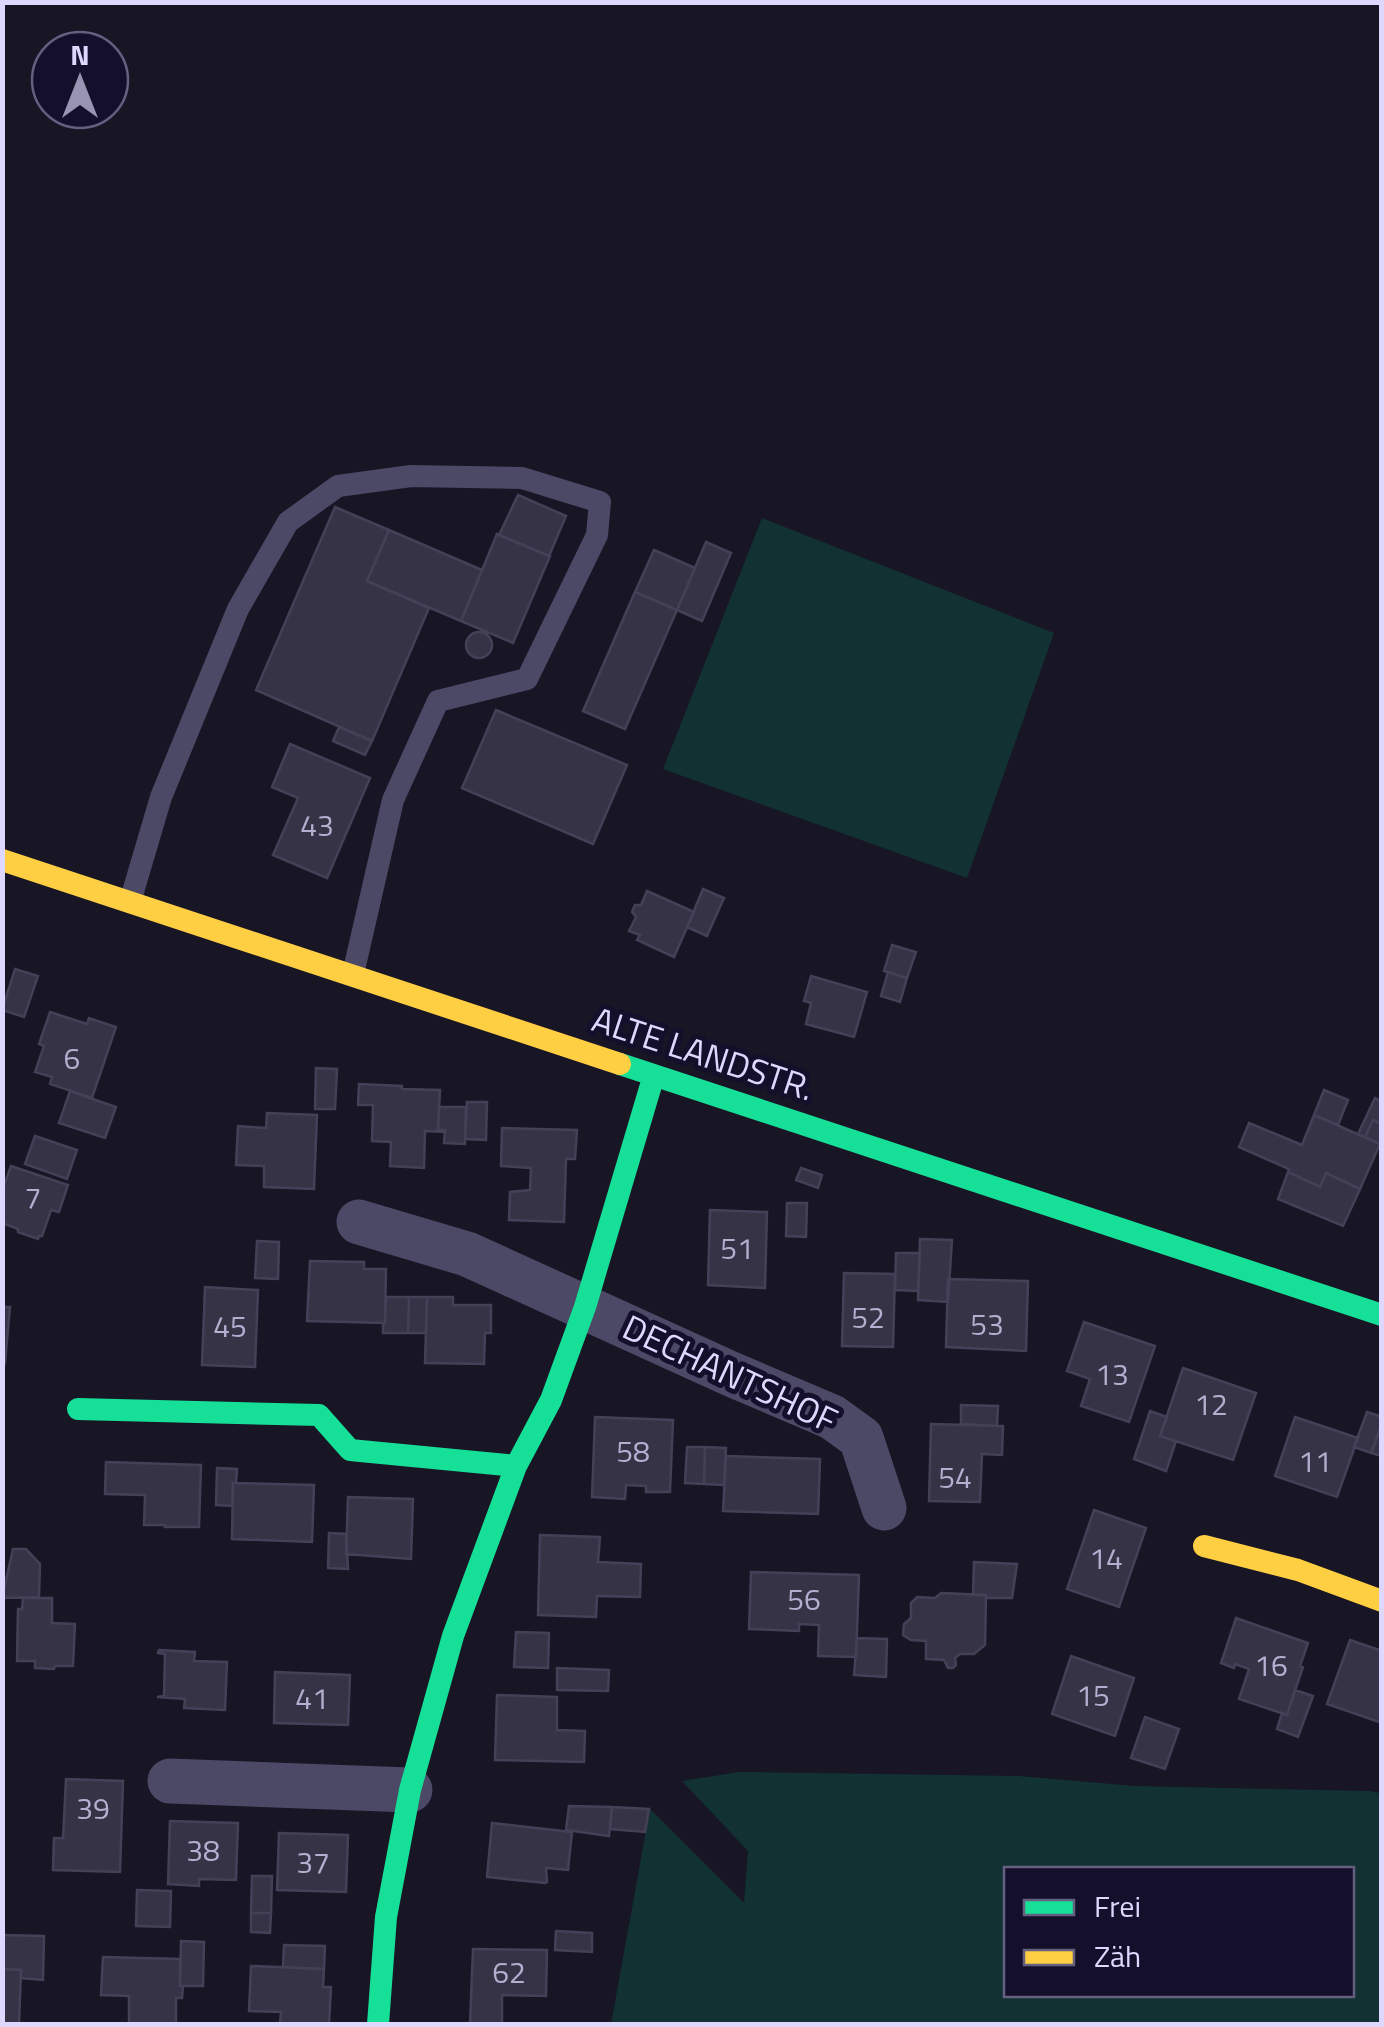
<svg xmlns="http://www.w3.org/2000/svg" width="1384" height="2027" font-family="'Titillium Web',sans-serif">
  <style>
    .green { fill: #123133; fill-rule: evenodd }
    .building { fill: #373346; stroke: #454058; stroke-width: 2.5 }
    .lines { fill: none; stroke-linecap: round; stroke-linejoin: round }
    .lane { stroke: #4b4966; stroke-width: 22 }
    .street { stroke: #4b4966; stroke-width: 45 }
    .fast { stroke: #16e098; stroke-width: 22 }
    .slow { stroke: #ffcf43; stroke-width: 22 }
    .labels { text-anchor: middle; stroke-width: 10; stroke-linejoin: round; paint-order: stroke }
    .number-label { font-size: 30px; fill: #b4afd1 }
    .street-label { font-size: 35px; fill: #ded8ff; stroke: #140f2b }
  </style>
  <rect width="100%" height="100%" fill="#181525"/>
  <path class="green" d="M762 518 1054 633 967 878 663 769Z
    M739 1772 1018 1776 1135 1786 1369 1791 1381 1793V2024H611L650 1809 744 1903 748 1851 682 1781ZM1006 1870H1352V1994H1006Z"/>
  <path class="building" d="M518 495 566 516 549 556 499 535Z
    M335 507 389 530 367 581 429 608 372 741 256 690Z
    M389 530 482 570 461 621 367 581Z
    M497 534 550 556 513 643 461 621Z
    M706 542 731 553 702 621 677 610Z
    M654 550 695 568 677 610 635 592Z
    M635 592 677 610 625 729 583 711Z
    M466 645a13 13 0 1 1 26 0a13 13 0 1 1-26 0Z
    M496 710 627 765 593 844 462 788Z
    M339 727 372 741 365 755 333 741Z
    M290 744 370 778 327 878 273 855 298 798 272 787Z
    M703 889 724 898 707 936 687 927Z
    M647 891 694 912 674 957 637 940 640 935 629 931 636 917 632 912 635 905H641Z
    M892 945 916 952 907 978 884 971Z
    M15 969 38 976 24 1017 2 1010Z
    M888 972 907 978 900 1002 881 996Z
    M811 976 867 992 854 1037 806 1024 811 1003 804 1001Z
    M50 1012 87 1024 89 1018 116 1027 92 1098 50 1084 52 1077 35 1072 44 1046 39 1044Z
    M316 1068 337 1069 335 1109H315Z
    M359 1084 402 1086V1089L440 1090 438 1130H445V1132L425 1131 424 1168 390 1166 391 1142 372 1141 373 1105H358Z
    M1324 1090 1348 1100 1338 1125 1314 1115Z
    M70 1091 116 1107 105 1138 59 1123Z
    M1375 1098 1382 1102V1124L1373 1120 1365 1137 1358 1134Z
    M467 1102H487L486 1140 465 1139Z
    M439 1107H466L465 1144 444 1143 445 1130H438Z
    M267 1113 317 1115 314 1189 264 1187V1166L236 1165 238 1126 266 1128Z
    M1314 1115 1380 1144 1360 1189 1326 1173 1320 1187 1288 1172 1289 1169 1239 1147 1249 1123 1302 1145Z
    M1373 1120 1382 1124 1380 1144 1365 1137Z
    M502 1128 577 1130 575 1159H566L564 1222 509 1220 510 1192 530 1190 531 1168 501 1166Z
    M35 1136 77 1150 67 1179 25 1164Z
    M11 1166 68 1185 59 1212 51 1210 42 1236H39L38 1239 18 1232V1229L2 1223V1191Z
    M801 1168 822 1175 818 1188 796 1180Z
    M1288 1172 1320 1187 1326 1173 1360 1189 1343 1226 1278 1199Z
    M787 1203H807L806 1237 786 1236Z
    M710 1210 767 1212 765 1288 708 1285Z
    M920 1239 952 1240 948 1302 918 1300Z
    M257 1241 279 1242 278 1279 255 1278Z
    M896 1253H920L918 1291 895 1290Z
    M310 1261 364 1262V1269H386L385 1323 307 1321Z
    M844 1273 895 1274 893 1347 842 1346Z
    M948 1279 1028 1281 1026 1351 946 1347Z
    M205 1287 258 1290 255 1367 202 1365Z
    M386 1297H409L408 1333H383V1323H385Z
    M409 1297H427L426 1333H408Z
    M427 1297H453V1305H491V1333H485L484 1364 425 1363Z
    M2 1307H10L5 1363 2 1362Z
    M1084 1322 1155 1346 1129 1422 1081 1406 1090 1379 1067 1371Z
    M1183 1368 1256 1393 1233 1460 1160 1436Z
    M961 1405 998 1406 997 1426 961 1424Z
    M1150 1411 1167 1417 1160 1436 1176 1441 1166 1471 1134 1459Z
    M1367 1412 1382 1417V1424L1371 1453 1354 1447Z
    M595 1417 673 1420 670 1492H646V1486L626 1485 625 1499 592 1497Z
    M1295 1417 1358 1438 1337 1497 1275 1476Z
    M931 1424 1003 1426 1002 1455 982 1454 980 1502 929 1501Z
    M1382 1424V1456L1371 1453Z
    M687 1447H705L704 1484 685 1483Z
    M705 1447 726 1448 724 1485 704 1484Z
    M726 1456 820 1459 818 1514 723 1511Z
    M106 1462 201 1465 199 1527H165V1525H144L145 1495 105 1494Z
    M217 1468 237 1469 236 1483H233L232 1506 216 1505Z
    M233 1483 314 1485 312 1542 232 1539Z
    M348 1497 413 1499 411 1559 346 1554Z
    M1094 1510 1146 1528 1119 1607 1067 1589Z
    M329 1533 346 1534 348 1569 328 1568Z
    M540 1535 600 1537 598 1562 641 1564 640 1597 597 1596 596 1617 538 1615Z
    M13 1549H26L40 1564 39 1597 2 1598Z
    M974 1562 1017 1564 1012 1598H986V1595H973Z
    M751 1572 859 1575 856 1657 818 1656 819 1625 799 1624V1631L749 1629Z
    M941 1593 986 1595 985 1645 974 1654H960L955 1658 956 1665 953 1668H948L944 1660 926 1659V1641L911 1640 903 1635 904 1624 911 1618V1603L917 1597 935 1598Z
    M23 1598H52V1623L75 1624 73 1666H55L54 1669 35 1668V1661H17L18 1609H22Z
    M1236 1618 1308 1643 1300 1666 1303 1667 1287 1715 1239 1699 1249 1669 1235 1664 1234 1668 1221 1663Z
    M516 1632 549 1633 548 1668 514 1667Z
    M857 1638 887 1639 886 1677 854 1675Z
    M1350 1640 1382 1651V1723L1327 1704Z
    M159 1650 195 1652 194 1661 227 1662 225 1710 184 1708 185 1699 157 1697 164 1696 165 1654 158 1653Z
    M1071 1656 1134 1678 1115 1736 1052 1714Z
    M557 1668 609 1670 608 1691 557 1690Z
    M275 1672 350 1675 348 1725 274 1723Z
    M1295 1690 1313 1696 1298 1737 1277 1729 1282 1713 1287 1715Z
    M497 1695 557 1697V1730L585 1731 584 1762 495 1760Z
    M1145 1717 1179 1729 1165 1769 1131 1758Z
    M66 1779 123 1781 120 1872 53 1870 54 1838H63Z
    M569 1806 612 1807 609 1836 566 1830Z
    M612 1807 649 1809 645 1832 610 1829Z
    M170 1821 238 1823 236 1880 199 1879V1886L168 1884Z
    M492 1823 572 1832 568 1870 546 1868 547 1882 545 1883 487 1877Z
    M279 1833 348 1835 346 1892 277 1890Z
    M252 1876H272L271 1913H251Z
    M137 1890 171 1891 170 1927 136 1926Z
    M251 1913H271L270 1933 251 1932Z
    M556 1931 592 1933V1952L555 1950Z
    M2 1935 44 1936 43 1980 21 1978V1970L2 1969Z
    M181 1941 204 1942 203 1986H180Z
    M284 1945 325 1946 324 1969 283 1967Z
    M473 1949 547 1950 546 1996 502 1995V2024H470Z
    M103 1957 180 1959V1986H183L182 1998H176V2024H129V1996L101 1995Z
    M251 1966 324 1969 323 1987H331L329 2024H280L281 2012 249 2011Z
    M2 1969 21 1970 19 2024H2Z"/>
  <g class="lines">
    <path class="lane" d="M130 902 161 797 238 609 288 522 338 486 411 476 522 478 600 502 597 535 527 679 438 701 393 800 353 974"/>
    <path class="street" d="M359 1222 467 1254 731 1374 832 1417 861 1438 884 1508
      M170 1781 410 1790"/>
    <path class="fast" d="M620 1064 1382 1315
      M78 1409 319 1415 350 1450 516 1466
      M378 2024 386 1917 410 1790 453 1636 516 1466 551 1400 585 1307 654 1075"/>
    <path class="slow" d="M2 860 620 1064
      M1204 1546 1298 1570 1382 1601"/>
  </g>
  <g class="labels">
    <g class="number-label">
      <text x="317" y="836">43</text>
      <text x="72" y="1069">6</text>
      <text x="33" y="1208">7</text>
      <text x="737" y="1259">51</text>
      <text x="868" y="1328">52</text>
      <text x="987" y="1335">53</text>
      <text x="230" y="1337">45</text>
      <text x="1112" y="1385">13</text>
      <text x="1211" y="1415">12</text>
      <text x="633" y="1462">58</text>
      <text x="1315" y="1472">11</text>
      <text x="955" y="1488">54</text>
      <text x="1106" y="1569">14</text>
      <text x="804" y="1610">56</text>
      <text x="1271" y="1676">16</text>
      <text x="1093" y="1706">15</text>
      <text x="312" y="1709">41</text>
      <text x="93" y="1819">39</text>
      <text x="203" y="1861">38</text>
      <text x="313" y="1873">37</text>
      <text x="509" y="1983">62</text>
    </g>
    <g class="street-label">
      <text transform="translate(703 1054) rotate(18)" y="12">ALTE LANDSTR.</text>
      <text transform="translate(730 1374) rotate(25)" y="12">DECHANTSHOF</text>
    </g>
  </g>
  <rect width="1384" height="2027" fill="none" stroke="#ded8ff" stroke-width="10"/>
  <rect x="1004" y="1867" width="350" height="130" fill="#140f2b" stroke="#655f80" stroke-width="2.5"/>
  <rect x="1024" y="1900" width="50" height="15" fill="#16e098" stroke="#655f80" stroke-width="2.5"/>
  <text x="1094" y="1917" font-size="30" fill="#ded8ff">Frei</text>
  <rect x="1024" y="1950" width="50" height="15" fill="#ffcf43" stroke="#655f80" stroke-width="2.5"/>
  <text x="1094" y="1967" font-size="30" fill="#ded8ff">Zäh</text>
  <g transform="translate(80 80)"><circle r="48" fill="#140f2b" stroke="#655f80" stroke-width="2.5"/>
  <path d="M0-8L18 38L0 25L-18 38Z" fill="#9994b3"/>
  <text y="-15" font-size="28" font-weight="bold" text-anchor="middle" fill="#ded8ff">N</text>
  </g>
</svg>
